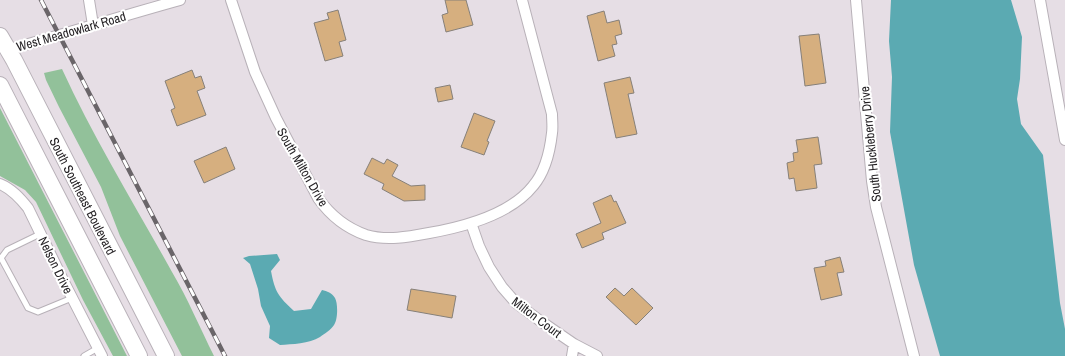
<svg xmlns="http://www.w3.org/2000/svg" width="1065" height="356" font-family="'Archivo Narrow',sans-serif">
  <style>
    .green { fill: #92c19a }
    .water { fill: #5baab2 }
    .building { fill: #d6af7f; stroke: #868079 }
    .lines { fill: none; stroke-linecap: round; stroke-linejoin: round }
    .lane-casing { stroke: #b8b1b8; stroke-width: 7 }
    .street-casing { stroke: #b8b1b8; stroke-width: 12 }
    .primary-casing { stroke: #b8b1b8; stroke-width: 18 }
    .lane { stroke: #fff; stroke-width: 5 }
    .street { stroke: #fff; stroke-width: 10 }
    .primary { stroke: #fff; stroke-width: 16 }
    .rail-casing { stroke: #6a6569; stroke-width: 4.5 }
    .rail { stroke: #fff; stroke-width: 3; stroke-dasharray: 9; stroke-linecap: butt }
    .labels { text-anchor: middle; stroke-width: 4; stroke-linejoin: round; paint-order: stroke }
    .street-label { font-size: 13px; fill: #211e21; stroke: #fff }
  </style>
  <rect width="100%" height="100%" fill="#e6dee5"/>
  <path class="green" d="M62 69C94 139 135 205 172 272 188 299 200 328 214 356H182L120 236 101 187 59 107 46 80 44 73Z
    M0 108 127 356H113L83 300 36 202 25 190 0 176Z"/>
  <path class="water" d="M891 0H1011L1022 37 1020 79 1017 99 1021 124 1043 155 1060 303 1065 329V356H940L914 265 890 132 892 77 889 41Z
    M277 254 280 260 271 271C275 292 278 296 294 311L311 309 322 290C327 291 332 293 335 298 338 303 338 320 334 325 331 330 324 334 320 337 309 344 292 344 280 345L269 338 270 326 261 306 258 289 250 264 243 258 249 256Z"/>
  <path class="building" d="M445 0H466L473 25 446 32 442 15 448 13Z
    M338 10 346 40 339 42 343 56 325 61 314 23 329 19 327 13Z
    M604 11 607 23 619 20 622 34 615 36 617 44 612 45 615 56 598 61 587 16Z
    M819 34 826 83 805 86 799 36Z
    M192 70 195 78 201 76 205 88 197 91 206 115 177 126 171 110 175 108 165 81Z
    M630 77 634 93 628 94 637 134 616 138 604 83Z
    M450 85 453 99 438 102 435 88Z
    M474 113 495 121 487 141 489 142 484 155 461 147Z
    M818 137 822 164 814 165 817 188 796 191 794 178 789 179 787 163 794 161 793 153 798 152 796 140Z
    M226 147 235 169 204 183 194 161Z
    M372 158 384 164 387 159 398 165 392 176 411 186 425 185V200L404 201 382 189 384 184 364 174Z
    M611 195 614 202 616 201 626 223 602 233 604 239 582 248 576 234 601 223 593 203Z
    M840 257 844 272 837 273 842 295 821 300 814 268 826 266 825 261Z
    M615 288 624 296 632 288 653 308 636 325 606 297Z
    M411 289 456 296 452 318 407 310Z"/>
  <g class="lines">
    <g class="lane-casing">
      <path id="lane" d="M40 234 7 250 1 258 28 308 38 312 72 298
        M84 356 98 348"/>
    </g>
    <g class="street-casing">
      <path id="street" d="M89 0 93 25
        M231 0 255 72 276 118 318 198C330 215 346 228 366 235 387 241 408 237 429 233 463 227 510 215 533 186 545 172 550 151 552 133 553 127 552 120 552 114L522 0
        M856 0 872 181 876 207 914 356
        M1040 0 1065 140
        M7 50C65 34 122 16 180 0
        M0 184C12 189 20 198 28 208L64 282 102 356
        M471 223 479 246 489 267 502 287 516 303 539 320 574 344 597 356
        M572 356 574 344"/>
    </g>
    <g class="primary-casing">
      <path id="primary" d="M0 36 14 60 166 356
        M0 85 139 356"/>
    </g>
    <use href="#lane" class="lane"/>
    <use href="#street" class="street"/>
    <use href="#primary" class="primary"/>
    <g class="rail-casing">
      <path id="rail" d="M41 0 225 356"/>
    </g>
    <use href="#rail" class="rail"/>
  </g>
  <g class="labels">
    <g class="street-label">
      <text transform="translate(71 31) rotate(-16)" y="5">West Meadowlark Road</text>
      <text transform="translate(870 144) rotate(-96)" y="5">South Huckleberry Drive</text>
      <text transform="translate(303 167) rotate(60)" y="5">South Milton Drive</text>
      <text transform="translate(83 196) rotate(63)" y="5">South Southeast Boulevard</text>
      <text transform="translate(56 265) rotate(64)" y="5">Nelson Drive</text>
      <text transform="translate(537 317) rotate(37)" y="5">Milton Court</text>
    </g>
  </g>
</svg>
